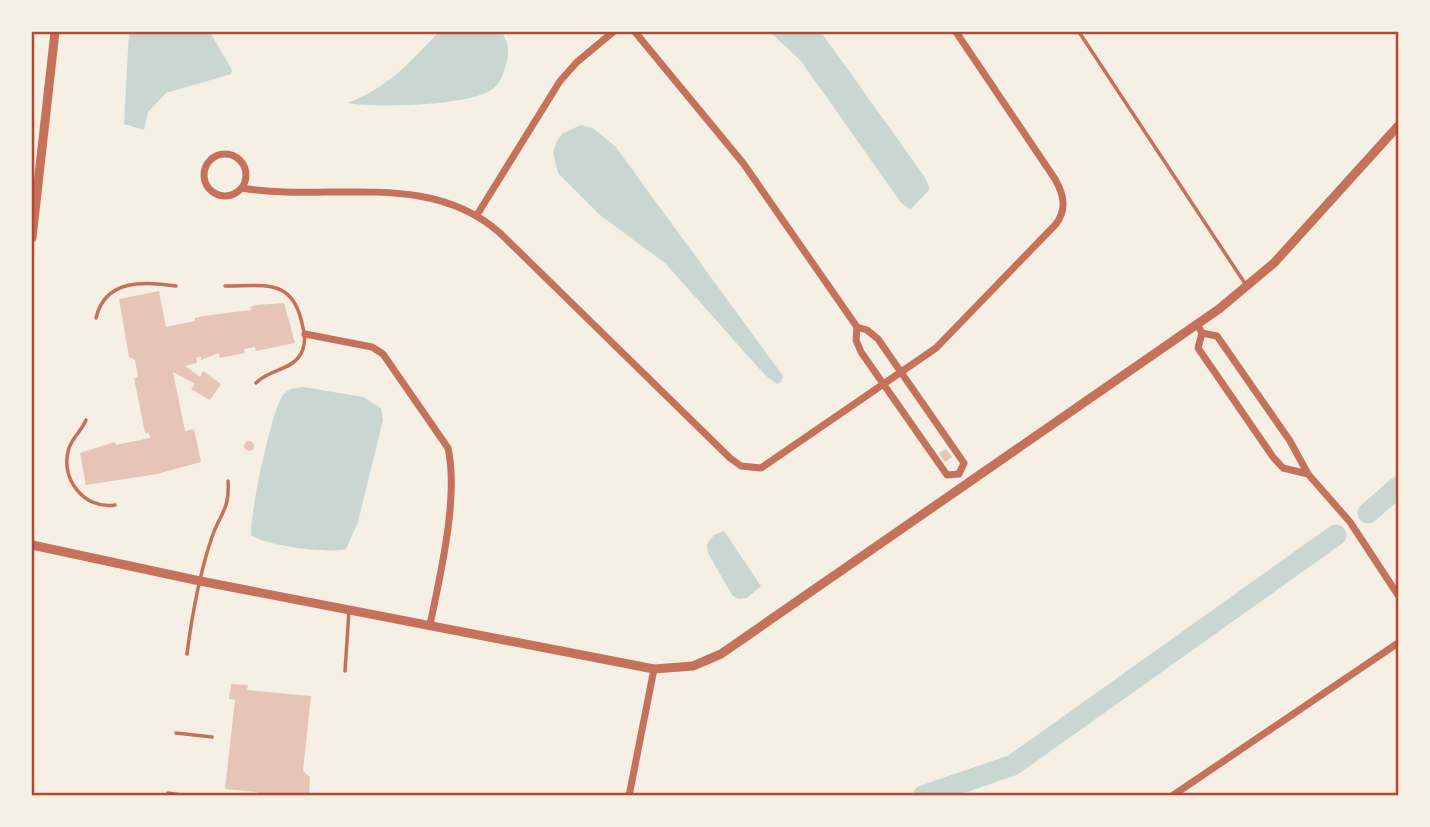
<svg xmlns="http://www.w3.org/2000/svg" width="1430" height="827" font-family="Ubuntu,sans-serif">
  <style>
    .water { fill: #c9d6d2 }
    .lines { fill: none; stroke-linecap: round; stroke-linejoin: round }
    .river { stroke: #c9d6d2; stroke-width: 21 }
    .building { fill: #e6c5b7 }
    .service { stroke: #c5725c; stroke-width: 3.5 }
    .minor { stroke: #c5725c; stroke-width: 7 }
    .tertiary { stroke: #c5725c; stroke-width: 9 }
    .neatline { fill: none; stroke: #b5482f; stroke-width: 2.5 }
  </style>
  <rect width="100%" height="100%" fill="#f6efe4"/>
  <path class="water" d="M129 32H210L232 70 231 74 166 93 148 112 144 130 124 124Z
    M439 32H502C509 44 510 54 505 68 503 76 499 85 491 90 468 106 376 108 347 103 387 89 411 61 439 32Z
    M770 32H821L924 176 930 189 911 209 902 204 801 61Z
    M581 125 593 128 615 146 783 376 781 382 777 384 765 375 666 264 600 215 558 173 553 152 557 141 563 133Z
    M303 387 363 397 381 408 383 420 358 522 346 549C328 554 266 546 251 535 250 513 271 412 283 395 289 388 295 388 303 387Z
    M724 531 761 586 747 598 738 599 732 595 708 553 707 544 714 535Z"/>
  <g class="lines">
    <path class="river" d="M1368 513 1398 487
      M923 796 1013 765 1336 535"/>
  </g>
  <path class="building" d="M159 291 166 327 195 321V318L203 316 251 310 250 307 257 305 284 303 295 343 256 351 255 347 244 349 245 353 220 358 219 353 201 360V357L196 358 197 363 185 366 200 377 203 371 221 384 210 400 191 389 195 384 173 372 185 431 194 429 201 462 157 474 86 485 80 453 115 442 116 445 150 438 149 433H145L134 378 138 377 135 360 129 357 119 299Z
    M244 446a5 5 0 1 1 10 0a5 5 0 1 1-10 0Z
    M946 449 952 457 945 462 939 453Z
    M231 684 248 685 247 690 311 696 303 771 310 777 309 796H257V792L225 789 235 700 229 699Z"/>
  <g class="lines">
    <path class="service" d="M1079 32 1246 285
      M225 286C267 286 294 278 303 328 306 339 305 349 298 358 287 371 268 370 256 383
      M96 318C105 279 144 281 176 286
      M86 420C82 430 73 437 69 448 59 478 84 510 115 505
      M187 654C192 615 199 575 212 537 220 513 230 510 228 481
      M345 671 349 610
      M176 733 212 737
      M168 793 188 796"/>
    <path class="minor" d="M635 32 743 163 857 327
      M204 175a21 21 0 1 1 42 0a21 21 0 1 1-42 0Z
      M242 188C328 203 428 169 500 233L730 458 741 466 761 468 936 348 1056 224C1067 209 1064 195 1055 179L956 32
      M477 215 560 81 577 62 613 32
      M1197 324 1202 333 1217 336 1290 441 1308 474 1350 522 1398 595
      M857 327 867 330 878 339 964 463 959 474 947 475 861 352 856 340Z
      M1202 333 1198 348 1273 457 1283 468 1308 474
      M305 334 372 347 383 354 448 448C459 497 440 576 430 625
      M629 796 654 669
      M1172 796 1398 643"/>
    <path class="tertiary" d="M32 238 55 32
      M32 545 200 581 654 669 693 666 721 654 1219 309 1274 263 1398 126"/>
  </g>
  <rect width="1430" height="827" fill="none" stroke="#f6efe4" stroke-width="66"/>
  <rect x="33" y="33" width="1364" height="761" class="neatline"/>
</svg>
